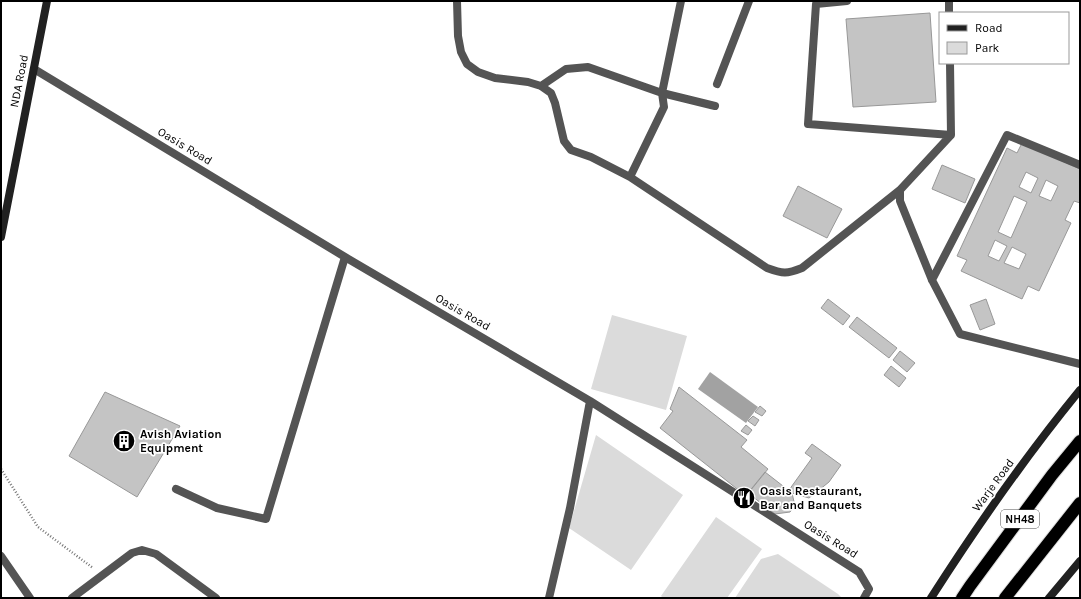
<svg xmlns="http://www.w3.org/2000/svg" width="1081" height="599" font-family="Karla,sans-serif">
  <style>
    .green { fill: #dbdbdb }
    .water { fill: #a2a2a2 }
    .building { fill: #c4c4c4; stroke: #989898; fill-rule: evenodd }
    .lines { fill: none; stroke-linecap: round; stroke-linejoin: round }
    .highway-casing { stroke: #dbdbdb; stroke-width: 14 }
    .path { stroke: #767676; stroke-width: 2.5; stroke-dasharray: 1 2; stroke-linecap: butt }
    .lane { stroke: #545454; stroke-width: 8 }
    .secondary { stroke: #212121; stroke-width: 8 }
    .highway { stroke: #000; stroke-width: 12 }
    .labels { text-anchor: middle; stroke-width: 3.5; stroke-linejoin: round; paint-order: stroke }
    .shield { fill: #fff; stroke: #4c4c4c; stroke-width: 1 }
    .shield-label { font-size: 11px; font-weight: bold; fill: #000 }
    .street-label { font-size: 12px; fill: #000; stroke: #fff }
    .poi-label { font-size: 12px; font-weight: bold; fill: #000; stroke: #fff; text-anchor: start }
  </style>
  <rect width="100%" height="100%" fill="#fff"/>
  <path class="green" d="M612 315 687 336 666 410 591 389Z
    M596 435 683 495 631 570 569 528Z
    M716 517 762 549 727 598H663L661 596Z
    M778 554 838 594 842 598H735L761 559Z"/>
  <path class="water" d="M710 372 758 407 746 423 698 389Z"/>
  <path class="building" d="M930 13 936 102 853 107 846 19Z
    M1022 143 1080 169V203L1074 201 1065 220 1071 223 1039 291 1028 286 1022 299 961 271 967 260 957 256 1007 148 1017 153ZM1026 172 1038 178 1031 193 1019 187ZM1046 180 1058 186 1051 201 1039 196ZM1014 196 1027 202 1011 238 998 232ZM995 240 1007 246 999 261 988 256ZM1012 247 1026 254 1019 269 1004 263Z
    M942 165 975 179 965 203 932 189Z
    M798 186 842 209 827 238 783 216Z
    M828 299 850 316 843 325 821 308Z
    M986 299 995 324 980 330 970 305Z
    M857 317 897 348 889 358 849 327Z
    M900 351 915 363 907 372 893 360Z
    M891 366 906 378 899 387 884 375Z
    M679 387 747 440 741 447 768 469 746 496 660 428 673 411 670 409Z
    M105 392 180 426 137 497 69 456Z
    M760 406 766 411 762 416 755 412Z
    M753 416 759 420 755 426 748 421Z
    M746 425 752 430 748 435 741 431Z
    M812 444 841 465 829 482 809 498 792 493 789 490 812 458 805 453Z
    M765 472 792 493 795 506 790 512 775 514 748 493Z"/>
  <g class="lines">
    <g class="highway-casing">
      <path id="highway" d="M962 598 970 586 1052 475 1080 441
        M1005 598 1080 503"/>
    </g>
    <path class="path" d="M1 469 38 527 93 568"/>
    <path class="lane" d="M457 1 458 36 461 52 467 64 478 72 495 78 528 82 541 86 551 93 555 103 564 141 571 150 591 157 630 177 767 268C783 274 787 274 802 268L900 190
      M847 1 816 4 808 124 951 135
      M949 1V13
      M950 63 951 135 900 190V201L932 280 960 334 1080 364
      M34 69 345 257 590 401 859 572 869 589 864 598
      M717 84 749 1
      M541 86 566 69 588 67 662 93 715 106
      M630 177 664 107 662 93 681 1
      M932 280 1007 135 1080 165
      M176 489 217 508 266 519 345 257
      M1 556 30 598
      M72 598 132 553 142 550 156 554 216 598
      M549 598 570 508 590 401"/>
    <path class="secondary" d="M1 237 47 1
      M931 598C977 526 1026 456 1080 390
      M1049 598 1080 561"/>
    <use href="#highway" class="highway"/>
  </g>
  <defs>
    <g id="building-disc" transform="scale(1.15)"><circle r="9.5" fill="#000" stroke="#fff"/><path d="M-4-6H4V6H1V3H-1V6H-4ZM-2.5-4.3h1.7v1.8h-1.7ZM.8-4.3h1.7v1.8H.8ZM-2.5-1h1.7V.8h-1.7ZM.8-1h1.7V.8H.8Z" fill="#fff"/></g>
    <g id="restaurant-disc" transform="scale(1.15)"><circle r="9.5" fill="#000" stroke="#fff"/><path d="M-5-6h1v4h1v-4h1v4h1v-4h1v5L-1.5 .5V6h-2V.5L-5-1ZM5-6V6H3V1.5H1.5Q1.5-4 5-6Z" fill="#fff"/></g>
  </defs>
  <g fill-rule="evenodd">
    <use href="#building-disc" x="124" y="441"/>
    <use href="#restaurant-disc" x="744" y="498"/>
  </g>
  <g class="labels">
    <rect class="shield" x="1001" y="510" width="38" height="18" rx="3"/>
    <g class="shield-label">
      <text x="1020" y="523">NH48</text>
    </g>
    <g class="street-label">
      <text transform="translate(19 81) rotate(-79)" y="4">NDA Road</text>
      <text transform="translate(185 146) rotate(31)" y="4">Oasis Road</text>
      <text transform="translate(463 312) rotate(30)" y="4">Oasis Road</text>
      <text transform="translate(993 485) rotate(-54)" y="4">Warje Road</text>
      <text transform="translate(831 539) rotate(32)" y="4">Oasis Road</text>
    </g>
    <g class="poi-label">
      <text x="140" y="438">Avish Aviation<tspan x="140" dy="14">Equipment</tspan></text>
      <text x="760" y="495">Oasis Restaurant,<tspan x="760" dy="14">Bar and Banquets</tspan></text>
    </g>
  </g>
  <rect width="1081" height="599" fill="none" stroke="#000000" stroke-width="4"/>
  <rect x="939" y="12" width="130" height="52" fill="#ffffff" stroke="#999999"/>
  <rect x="947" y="25" width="20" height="6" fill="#212121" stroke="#999999"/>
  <text x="975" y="32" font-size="12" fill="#000000">Road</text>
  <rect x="947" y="42" width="20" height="12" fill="#dbdbdb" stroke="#999999"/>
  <text x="975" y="52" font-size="12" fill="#000000">Park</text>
</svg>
